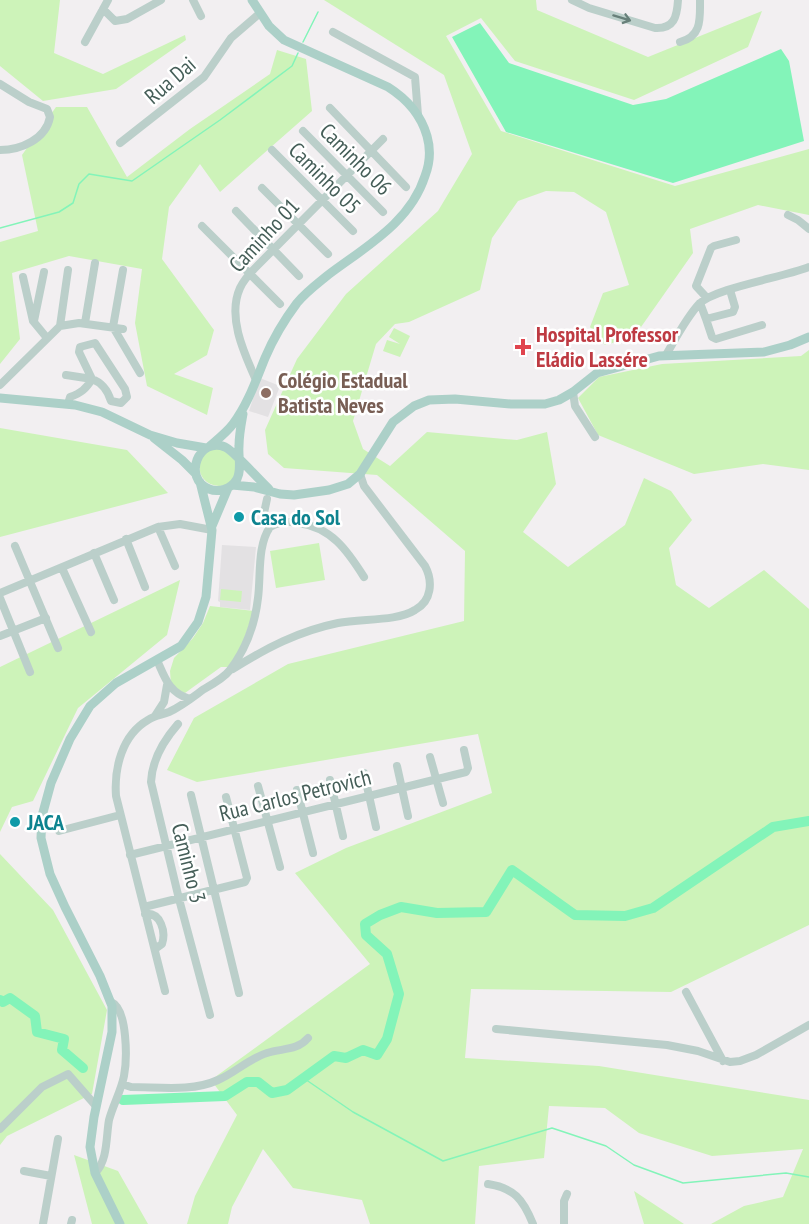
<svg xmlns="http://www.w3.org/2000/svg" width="809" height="1224" font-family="'PT Sans Narrow',sans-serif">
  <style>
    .education { fill: #e3e1e3 }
    .green { fill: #cdf3b9 }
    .water { fill: #83f4b9 }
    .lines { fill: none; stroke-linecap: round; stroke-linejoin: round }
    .stream { stroke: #83f4b9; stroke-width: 1.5 }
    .river { stroke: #83f4b9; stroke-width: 10 }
    .minor { stroke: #bbcfca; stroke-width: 8 }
    .major { stroke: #acd0c8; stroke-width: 9 }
    .oneway { stroke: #68807a }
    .health-dot { fill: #e0444e; stroke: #fff; stroke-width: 2 }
    .education-dot { fill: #8d6e63; stroke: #fff; stroke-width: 2 }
    .culture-dot { fill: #0f9aa8; stroke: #fff; stroke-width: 2 }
    .labels { text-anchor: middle; stroke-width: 5; stroke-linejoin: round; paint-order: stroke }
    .street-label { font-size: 22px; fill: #455e58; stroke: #fff }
    .health-label { font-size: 22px; font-weight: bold; fill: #be3a42; stroke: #fff; text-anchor: start }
    .education-label { font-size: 22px; font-weight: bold; fill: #785e54; stroke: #fff; text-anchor: start }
    .culture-label { font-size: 22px; font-weight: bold; fill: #0d838f; stroke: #fff; text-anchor: start }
  </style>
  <rect width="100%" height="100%" fill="#f2eff1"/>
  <path class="education" d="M260 378 280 386 268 417 249 411Z
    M222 545 256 547 250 610 220 607V602L218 601Z"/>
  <path class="green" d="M0 0H60L54 53 103 74 185 35 186 40 116 89 43 101 0 66Z
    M324 0H536L537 10 648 57 762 11 748 47 634 100 515 61 481 18 446 36 501 131 675 186 809 149V215L758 205 690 229 693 253 634 337 605 345 590 327 603 293 629 285 606 212 574 192 546 191 518 201 492 238 480 290 409 322 395 324 376 344 353 421 363 449 390 466 427 432 517 440 547 432 556 484 523 532 568 567 625 525 644 478 671 491 692 520 669 548 676 585 709 608 764 570 809 609V925L671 992 471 989 465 1058 599 1066 809 1100V1224H711L744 1206 783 1197 803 1149 712 1156 639 1133 605 1108 549 1106 544 1158 479 1166 475 1224H370L362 1200 293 1188 263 1149 232 1207 228 1224H187L195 1196 237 1115 211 1080 370 964 295 873 346 848 492 793 478 734 197 782 167 770 194 718 288 664 464 621 465 551 377 475 284 468 268 454 265 430 297 359 346 294 438 211 472 154 444 75Z
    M277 50 306 59 312 111 220 192 200 164 169 207 162 259 214 330 207 355 174 374 213 388 207 415 147 386 135 323 142 269 69 256 12 273 20 339 0 364V242L38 231 22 155 56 107H87L127 177 190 129 270 74Z
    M394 328 410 336 400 357 383 351 387 340 400 344 389 337Z
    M809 350V470L763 464 694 474 598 435 578 398 599 377 662 364 801 356Z
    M0 428 127 450 168 493 0 537Z
    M221 448 236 461C236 465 237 472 235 476 227 494 196 486 200 464 201 459 202 454 207 451 210 449 217 448 221 448Z
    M319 543 325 580 276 588 270 551Z
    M180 580 167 635 78 708 33 801 12 807 0 832V667Z
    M221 589 242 591 241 602 220 600Z
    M210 606 254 611 240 650 228 667H221L185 693 177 690 171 684 170 671 174 658 193 638 203 623Z
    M0 854 53 910 107 1010 92 1094 7 1136 0 1145Z
    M74 1155 118 1171 148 1224H92Z
    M634 1191 684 1224H644Z"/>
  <path class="water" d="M480 23 509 63 633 105 666 99 781 49 789 61 804 141 673 183 506 132 452 37Z"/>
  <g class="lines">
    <path class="stream" d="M303 42 318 12
      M0 228 59 212 73 203 79 184 89 174 132 181 220 120 292 66 298 53
      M302 1077 353 1112 443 1161 552 1128 606 1146 634 1165 683 1183 786 1173 809 1177"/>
    <path class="river" d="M0 1000 3 1002 10 998 35 1016 37 1032 64 1039 62 1050 83 1068
      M123 1100 225 1096 247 1082H258L272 1093 287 1090 334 1056 346 1058 363 1050 377 1055 387 1039 399 994 387 954 366 935 365 924 380 915 401 907 437 913 486 912 512 870 575 915 625 916 653 908 773 827 809 821"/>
    <path class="minor" d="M193 0 201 16
      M572 0 589 8 655 28C674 29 677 17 678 0
      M103 9 115 21 127 19 161 0
      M333 32 415 77 418 115
      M85 42 108 0
      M680 42C702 36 700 19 700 0
      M0 84 29 102 47 109 50 117C46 139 21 150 0 150
      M330 108 406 187
      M303 131 383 212
      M120 143 204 77 231 38 260 13
      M272 150 353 231
      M262 188 328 254
      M236 211 299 276
      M788 215 798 220 809 229
      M202 226 280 304
      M123 270 113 327 140 373
      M23 277 33 321 47 338
      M707 298 696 286 711 248 714 246 736 240
      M700 303 706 319 733 312 735 307 730 290
      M706 319 712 337 716 339 762 325
      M34 321 44 272
      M85 323 95 263
      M60 326 68 270
      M666 355C676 338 686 318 699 304 714 288 785 277 809 267
      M66 375 92 379C103 383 108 391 111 401L121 403 127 397 125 389 95 343 80 347 79 352 92 379C86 389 81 393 70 397L68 404
      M256 380C244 353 227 317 240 288 244 279 251 272 258 265L383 139
      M0 385 60 326 79 323 123 329
      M573 392 575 406 595 437
      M267 499 264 513 270 527
      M158 527 175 566
      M270 527C279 522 288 521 298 523 331 527 347 550 364 577
      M126 539 145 587
      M15 546 58 648
      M94 553 114 600
      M62 568 91 632
      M0 593 158 527 180 524 212 530
      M0 598 30 672
      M0 636 46 618
      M157 660C165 678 169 693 190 699
      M233 669C266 648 299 631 338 623 361 618 396 622 415 610 432 601 433 581 425 566L364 486 360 474
      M155 716 164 702 167 685
      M178 724C164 740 152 760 151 782L179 899 210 1015
      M430 757 443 803
      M397 766 408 816
      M364 773 376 827
      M330 780 343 836
      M258 786 280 867
      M297 790 313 853
      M191 795 239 993
      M59 831 120 815
      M130 855 466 772 468 768 464 750
      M144 907 245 882 247 878 226 797
      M145 914C161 912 166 932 162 944L155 949
      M165 991 116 796C114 768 122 735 148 720 155 715 162 715 169 712 182 706 193 697 204 689 213 684 224 678 230 670 246 649 255 624 258 598 261 575 257 546 270 527
      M686 992 723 1061
      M496 1029 667 1045 698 1051 730 1062 740 1061 756 1055 809 1025
      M122 1084 131 1087C159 1087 192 1092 218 1080 235 1073 248 1059 267 1053 282 1048 297 1051 308 1038
      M0 1129 42 1087 68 1074 96 1106
      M24 1171 51 1176
      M95 1173C108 1161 106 1136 109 1120 113 1105 121 1091 124 1076 127 1060 128 1009 111 1002
      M488 1184C514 1188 523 1199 533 1224
      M43 1224 58 1139
      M71 1224 72 1220
      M564 1224V1201L567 1194"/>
    <path class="major" d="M0 398 75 405 102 412 150 435 177 443 206 448
      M243 414C241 425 239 435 239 446 238 457 242 469 237 479 231 489 219 493 209 489 182 478 199 436 225 447 233 450 260 481 269 489
      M154 438 182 460 196 474
      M210 446C218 439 227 432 233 424 248 404 256 380 265 358 273 339 285 319 297 303 306 292 317 284 328 275 365 247 410 223 425 176 430 163 431 150 427 136 421 115 407 99 388 87L284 40 269 26 252 0
      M232 485 254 487 280 494 294 495 329 490 348 484 360 474 393 422 414 406 429 400 455 399 511 404H545L559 400 573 392 597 373 659 356 764 352 790 345 809 337
      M212 526 228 488
      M120 1224 95 1173 90 1147 94 1117 112 1032V1006L100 976 65 907 50 874 41 838 42 816 51 783 70 739 90 706 116 683 181 646 198 622 206 597 212 530 200 482"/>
  </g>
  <defs><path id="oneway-shaft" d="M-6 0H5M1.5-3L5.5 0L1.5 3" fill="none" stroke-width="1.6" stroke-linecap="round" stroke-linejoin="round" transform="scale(1.5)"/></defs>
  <use class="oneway" href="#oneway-shaft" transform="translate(622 18) rotate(17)"/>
  <path class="health-dot" d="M520 338h6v6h6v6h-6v6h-6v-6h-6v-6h6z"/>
  <circle class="education-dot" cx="266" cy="393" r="6"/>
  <g class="culture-dot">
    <circle cx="239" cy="517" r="6"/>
    <circle cx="15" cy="822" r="6"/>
  </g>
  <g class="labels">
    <g class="street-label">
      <text transform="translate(170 80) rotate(-41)" y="8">Rua Dai</text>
      <text transform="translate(356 159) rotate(45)" y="8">Caminho 06</text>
      <text transform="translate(325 178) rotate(45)" y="8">Caminho 05</text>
      <text transform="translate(264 235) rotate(-47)" y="8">Caminho 01</text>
      <text transform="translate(295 795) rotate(-14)" y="8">Rua Carlos Petrovich</text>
      <text transform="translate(189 863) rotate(76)" y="8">Caminho 3</text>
    </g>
    <g class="health-label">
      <text x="536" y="342">Hospital Professor<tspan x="536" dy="25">Eládio Lassére</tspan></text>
    </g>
    <g class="education-label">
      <text x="278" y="388">Colégio Estadual<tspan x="278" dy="25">Batista Neves</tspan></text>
    </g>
    <g class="culture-label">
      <text x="251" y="525">Casa do Sol</text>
      <text x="27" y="830">JACA</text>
    </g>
  </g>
</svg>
